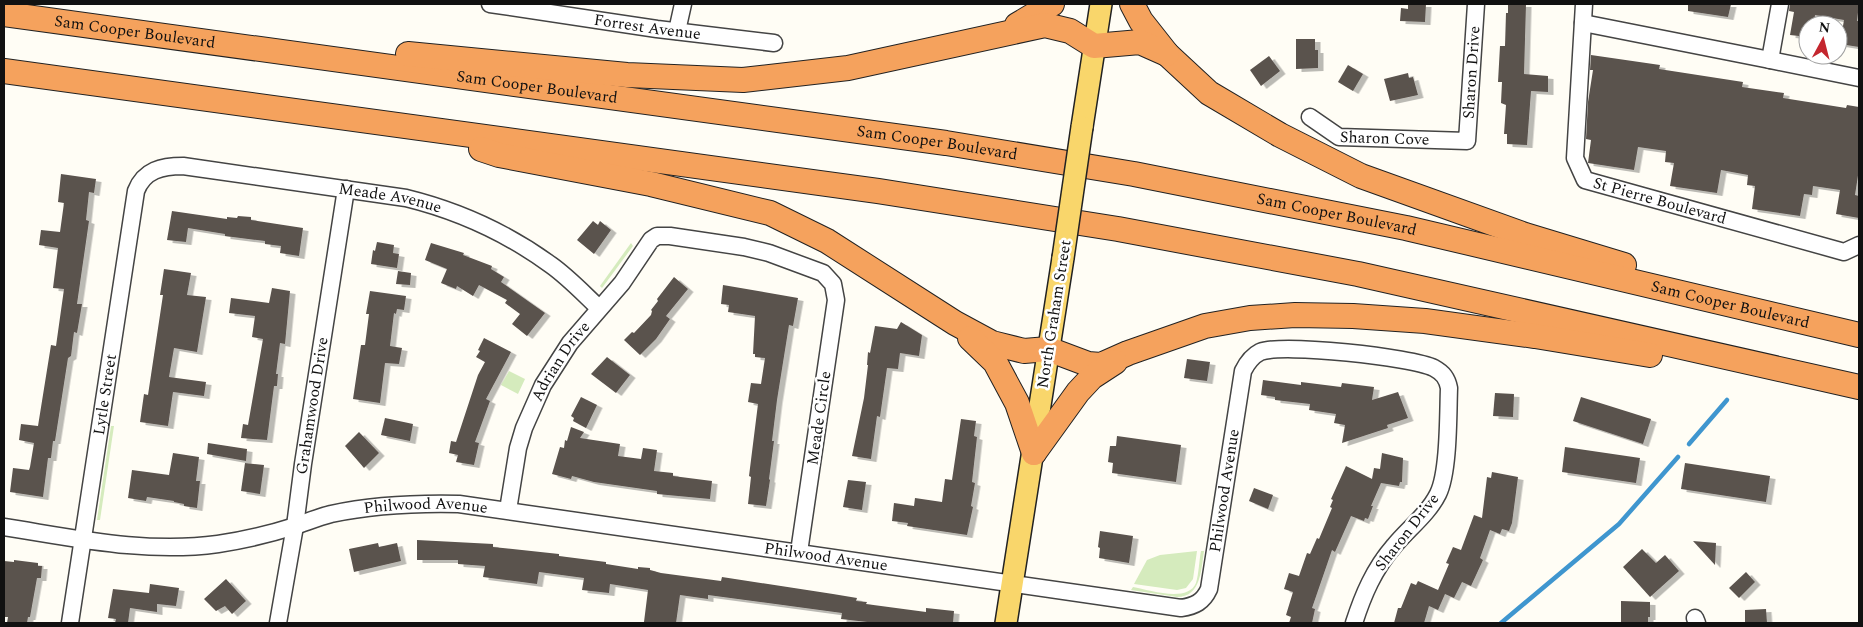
<svg xmlns="http://www.w3.org/2000/svg" width="1863" height="627" viewBox="0 0 1863 627" font-family="Spectral,serif">
  <defs>
    <filter id="shadow"><feDropShadow dx="5.5" dy="3" stdDeviation="0" flood-color="#0004"/></filter>
  </defs>
  <rect width="100%" height="100%" fill="#fffdf5"/>
  <g fill="#d5ebbd">
    <path d="M631 243 633 246 602 288 600 286Z"/>
    <path d="M509 371 525 379 518 394 501 385Z"/>
    <path d="M111 426H114L100 520H97Z"/>
    <path d="M1197 551 1193 579 1186 588 1177 590 1134 584 1147 560 1160 555Z"/>
    <path d="M1201 551H1204C1201 570 1201 597 1177 597L1131 590 1133 587C1149 590 1188 603 1196 583 1199 573 1199 561 1201 551Z"/>
  </g>
  <g fill="none" stroke-linecap="round" stroke-linejoin="round">
    <g stroke="#3f96cf" stroke-width="4.5">
      <path d="M1689 444 1727 400"/>
      <path d="M1501 623 1619 524 1678 457"/>
    </g>
  </g>
  <g fill="#5a524d" filter="url(#shadow)">
    <path d="M1408 4H1426L1425 22 1400 21 1401 8 1408 9Z"/>
    <path d="M1508 4H1526L1524 74 1548 76V92L1531 91 1527 145 1507 144V134H1504L1506 105 1501 103 1502 82H1498L1500 46H1505L1506 13H1508Z"/>
    <path d="M1688 4H1731L1728 17 1688 11Z"/>
    <path d="M1790 4H1859L1857 21H1859V47L1840 44 1844 20 1815 15 1814 25H1808V37L1790 35 1794 12 1789 11Z"/>
    <path d="M1296 39H1315V50H1318V68L1296 69Z"/>
    <path d="M1591 55 1660 65 1659 69 1743 82 1742 87 1784 93 1783 98 1846 108 1847 105 1859 107V169L1855 195 1859 196V218L1836 214 1840 190 1813 186 1812 195 1804 194 1800 216 1752 209 1755 186 1747 185 1748 175 1721 170 1717 193 1670 186 1674 163 1665 162 1666 151 1638 147 1634 170 1588 163 1591 140 1586 139 1588 102 1593 70H1590Z"/>
    <path d="M1269 56 1280 71 1261 86 1250 70Z"/>
    <path d="M1348 65 1363 74 1353 91 1338 82Z"/>
    <path d="M1408 73 1409 78 1413 77 1418 95 1390 101 1384 79Z"/>
    <path d="M61 174 96 179 94 193 89 192 86 220 89 221 77 304H82L77 333 74 332 71 356 68 358 55 441H53L51 458H48L43 497 10 492 13 468 29 470 30 467 34 443 19 440 21 424 38 426 51 345 56 346 64 289 53 288 58 248 39 245 41 230 60 232 64 203 58 202Z"/>
    <path d="M172 211 227 219V217L237 218 238 216 251 217V220L303 228 299 256 280 253 281 246 265 244V241L225 236V234L188 228 186 242 167 240Z"/>
    <path d="M593 221 598 225 600 221 611 230 594 254 577 240Z"/>
    <path d="M377 242 394 245 393 253 399 254 397 268 371 264 373 250 375 251Z"/>
    <path d="M431 243 464 253 463 255 492 266 491 269 504 277 501 282 545 313 527 336 512 324 520 314 505 303 507 300 479 285 473 296 457 286 456 289 441 283 447 269 425 260Z"/>
    <path d="M164 269 191 273 187 295 206 297 197 352 174 348 169 377 206 382 204 396 173 392 168 426 140 422 144 394 148 395 163 295H160Z"/>
    <path d="M398 271 411 273 410 285 396 284Z"/>
    <path d="M674 277 688 289 666 316 670 319 656 339 640 355 624 340 632 332 634 333 651 315 652 311 651 310 658 301 657 299Z"/>
    <path d="M723 285 798 298 793 326 789 325 777 400 772 441H774L769 479 770 480 766 506 748 504 751 477 749 476 758 404 748 402 751 383 761 384 765 358 755 357V354H753L755 316 728 312 729 305 721 304Z"/>
    <path d="M272 288 290 291 285 344 280 343 276 374H278L277 386H274L267 440 241 438 243 424 248 425 263 339 252 337 255 316 229 313 231 298 269 303Z"/>
    <path d="M370 291 406 296 404 310 397 309 396 314 394 313 390 346 402 348 399 364 385 363 380 403 353 399 361 345H365L369 314H366Z"/>
    <path d="M901 322 922 335 919 356 900 353 898 369 887 368 880 417 877 416 871 459 852 456 864 398 868 365H867L868 352 870 353 875 326 897 329Z"/>
    <path d="M484 338 511 352 486 399 490 401 475 442 479 443 474 465 456 462 458 455 449 453 451 441 456 442 478 375 485 362 476 357 480 351 478 350Z"/>
    <path d="M607 357 630 375 616 393 591 374Z"/>
    <path d="M1187 359 1210 362 1207 381 1184 378Z"/>
    <path d="M1263 380 1301 385V382L1341 387 1342 383 1374 387 1372 400 1398 392 1408 418 1387 425 1388 428 1342 443 1345 425 1334 423 1336 414 1309 410 1310 404 1275 400V397L1261 395Z"/>
    <path d="M1495 393 1514 394 1513 417 1493 416Z"/>
    <path d="M581 397 597 405 586 428 573 421 574 418 571 416Z"/>
    <path d="M1581 397 1651 419 1643 444 1573 421Z"/>
    <path d="M385 418 413 424 410 441 381 435Z"/>
    <path d="M961 419 976 421 974 436 977 437 972 482 975 483 971 506 973 507 967 535 907 526 908 523 892 521 894 503 914 506 915 498 942 502 945 479 952 480Z"/>
    <path d="M571 427 584 432 580 438 620 444 618 456 641 459 643 448 657 450 654 471 673 473V476L712 481 710 499 657 494V491L594 482 572 476 571 479 552 474 560 447 564 448 565 440 567 441Z"/>
    <path d="M359 432 379 453 364 468 345 446Z"/>
    <path d="M1117 436 1181 445 1176 482 1112 473 1113 463 1108 462 1110 446H1116Z"/>
    <path d="M208 443 247 449 246 461 207 454Z"/>
    <path d="M1565 447 1640 458 1636 483 1562 472Z"/>
    <path d="M173 453 199 457 196 481H200L197 508 184 506V504L174 502V501L147 497 146 501 128 498 132 470 169 475Z"/>
    <path d="M1382 453 1403 458 1402 482H1400L1399 486 1381 483 1371 506H1373L1368 519 1365 518 1364 521 1351 516 1335 552 1332 550 1312 608 1315 609 1312 623H1289L1291 617 1286 615 1293 592 1284 589 1289 573 1299 576 1307 553 1310 554 1317 538 1319 539 1332 508 1330 507 1333 500 1331 499 1346 466 1372 479 1374 468 1380 469Z"/>
    <path d="M245 463 264 465 260 494 241 491Z"/>
    <path d="M1685 463 1770 476 1766 502 1681 489Z"/>
    <path d="M1492 472 1518 477 1512 523 1509 531 1502 529 1500 534 1490 530 1480 558 1483 560 1471 586 1462 582 1454 598 1445 594 1438 610 1429 606 1424 623H1394L1398 608H1401L1411 583 1416 585 1418 581 1438 590 1449 564 1446 563 1453 547 1461 550 1474 515 1482 518 1487 477 1491 478Z"/>
    <path d="M848 480 866 482 862 510 843 507Z"/>
    <path d="M1254 488 1273 495 1268 509 1249 501Z"/>
    <path d="M1100 531 1133 536 1129 563 1099 558 1100 548 1098 547Z"/>
    <path d="M417 540 493 544V547L559 554V556L606 562V564L638 569V567L650 568V570L661 573 721 581 722 577 833 594 857 598 856 601 867 602 866 604 926 612V608L954 611 953 623H876L841 619 842 613 708 595V599L680 595 676 623 644 622 648 590 610 584 609 593 582 590 584 578 539 572 537 584 483 577 485 566 458 564V560H417Z"/>
    <path d="M1693 541 1716 543 1715 565Z"/>
    <path d="M378 543 379 547 397 543 401 561 354 572 349 549Z"/>
    <path d="M1642 549 1656 563 1665 555 1679 571 1650 597 1623 567Z"/>
    <path d="M14 560 38 563V566H42L41 578H37L30 617H28L27 623H7L8 617H4V561L14 562Z"/>
    <path d="M1746 572 1755 582 1739 598 1729 588Z"/>
    <path d="M226 579 246 601 232 614 225 606 216 611 204 599Z"/>
    <path d="M150 584 179 588 176 606 157 604V612L130 608 128 623H115L116 619 108 618 113 589 149 593Z"/>
    <path d="M1621 601 1650 602V617H1648V623H1621Z"/>
    <path d="M1766 609 1767 623H1745V610Z"/>
  </g>
  <g fill="none" stroke-linecap="round" stroke-linejoin="round">
    <g stroke="#444" stroke-width="19">
      <g id="minor">
        <path id="s1" d="M490 4 657 29 774 43"/>
        <path id="s2" d="M1584 4 1575 158 1585 180 1844 252 1859 245"/>
        <path d="M1583 23 1770 60 1780 4"/>
        <path d="M677 31 683 4"/>
        <path d="M1770 60 1859 78"/>
        <path id="s3" d="M1310 117 1339 137 1467 141 1476 4"/>
        <path id="s4" d="M508 510 518 448 524 428 543 385 570 343 622 283 651 240 657 236H670L744 247 769 253 823 273 833 284 836 300 799 552"/>
        <path id="s5" d="M4 527C75 538 146 554 218 544 244 540 270 534 295 526 307 522 319 517 331 514 373 505 415 503 459 504L1181 608C1195 606 1203 602 1209 589L1243 371C1247 363 1252 356 1260 352 1282 343 1412 357 1434 368 1443 373 1447 378 1449 388 1448 414 1449 472 1438 494 1428 514 1408 529 1394 546 1374 569 1363 595 1354 623"/>
        <path d="M1695 618 1697 623"/>
        <path id="s6" d="M70 623 136 191C144 170 162 166 183 166L406 198C459 211 507 233 551 265 568 277 584 294 599 308"/>
        <path id="s7" d="M278 623 295 526 303 464 346 189"/>
      </g>
    </g>
    <g stroke="#222" stroke-width="24">
      <g id="major">
        <path d="M1082 127 1101 4"/>
        <path d="M1006 623 1063 258"/>
      </g>
    </g>
    <g stroke="#222" stroke-width="26">
      <g id="highway">
        <path d="M1132 4 1141 21 1167 54 1209 93 1280 135 1361 176 1525 235 1624 265"/>
        <path id="s8" d="M4 14 946 143 1134 174 1406 228 1859 335"/>
        <path d="M1017 25 1052 4"/>
        <path d="M408 54 627 75 743 80 848 68 1045 25 1070 31 1094 46 1140 42 1167 54"/>
        <path d="M4 71 878 191 1118 229 1358 274 1859 387"/>
        <path d="M481 149 499 155 651 184 770 213 827 241 955 323 992 343 1024 351 1048 349 1088 364 1101 365 1128 353 1205 326 1250 318 1295 315 1353 316 1425 321 1535 336 1650 355"/>
        <path d="M970 338 995 362 1017 403 1034 453"/>
        <path d="M1034 453 1078 392 1092 377 1115 362"/>
      </g>
    </g>
    <use href="#minor" stroke="#fff" stroke-width="16"/>
    <use href="#major" stroke="#f9d66b" stroke-width="21"/>
    <use href="#highway" stroke="#f5a25d" stroke-width="24"/>
    <g stroke="#222" stroke-width="24" stroke-linecap="butt">
      <path id="major-bridge" d="M1063 258 1082 127"/>
    </g>
    <use href="#major-bridge" stroke="#f9d66b" stroke-width="21"/>
  </g>
  <g text-anchor="middle" dominant-baseline="central" stroke-width="5" stroke-linejoin="round" paint-order="stroke">
    <g font-size="16" fill="#111" stroke="#fff">
      <text stroke="none"><textPath href="#s1" startOffset="159">Forrest Avenue</textPath></text>
      <text stroke="none"><textPath href="#s8" startOffset="132">Sam Cooper Boulevard</textPath></text>
      <text stroke="none"><textPath href="#s3" startOffset="232">Sharon Drive</textPath></text>
      <text stroke="none"><textPath href="#s8" startOffset="538">Sam Cooper Boulevard</textPath></text>
      <text stroke="none"><textPath href="#s3" startOffset="81">Sharon Cove</textPath></text>
      <text stroke="none"><textPath href="#s8" startOffset="942">Sam Cooper Boulevard</textPath></text>
      <text stroke="none"><textPath href="#s6" startOffset="704">Meade Avenue</textPath></text>
      <text stroke="none"><textPath href="#s2" startOffset="256">St Pierre Boulevard</textPath></text>
      <text stroke="none"><textPath href="#s8" startOffset="1348">Sam Cooper Boulevard</textPath></text>
      <text stroke="none"><textPath href="#s8" startOffset="1752">Sam Cooper Boulevard</textPath></text>
      <text transform="translate(1054 314) rotate(-81)">North Graham Street</text>
      <text stroke="none"><textPath href="#s4" startOffset="160">Adrian Drive</textPath></text>
      <text stroke="none"><textPath href="#s6" startOffset="231">Lytle Street</textPath></text>
      <text stroke="none"><textPath href="#s7" startOffset="220">Grahamwood Drive</textPath></text>
      <text transform="translate(819 418) rotate(-82)">Meade Circle</text>
      <text stroke="none"><textPath href="#s5" startOffset="1326">Philwood Avenue</textPath></text>
      <text stroke="none"><textPath href="#s5" startOffset="428">Philwood Avenue</textPath></text>
      <text transform="translate(1407 532) rotate(-52)">Sharon Drive</text>
      <text stroke="none"><textPath href="#s5" startOffset="832">Philwood Avenue</textPath></text>
    </g>
  </g>
  <rect width="1863" height="627" fill="none" stroke="#111111" stroke-width="10"/>
  <g transform="translate(1823 40) rotate(7)"><circle r="24" fill="#ffffff" stroke="#a0a0a0"/>
  <path d="M0-4L9 19L0 12L-9 19Z" fill="#c4262e"/>
  <text y="-8" font-size="14" font-weight="bold" text-anchor="middle" fill="#111111">N</text>
  </g>
</svg>
